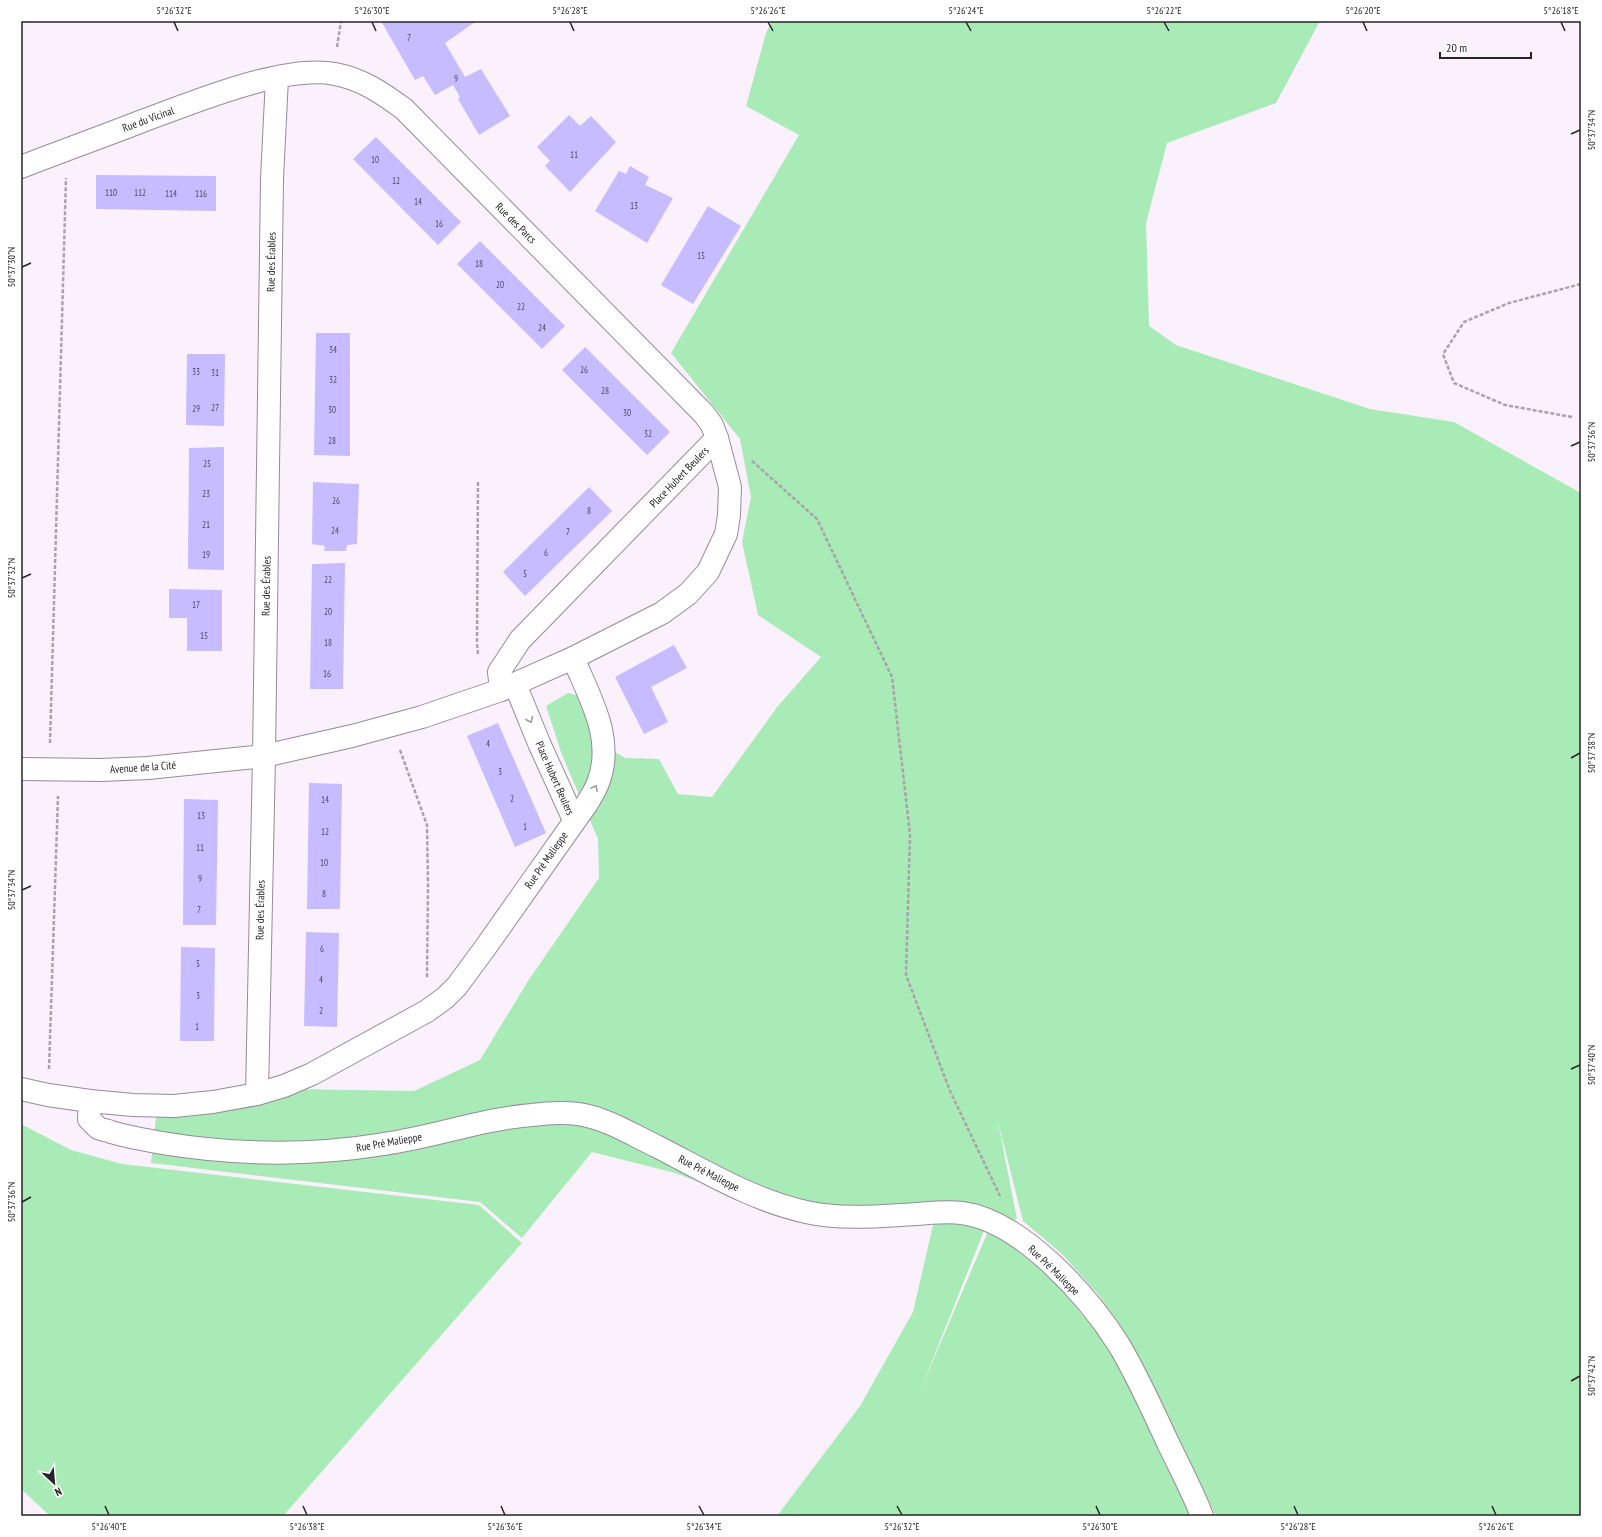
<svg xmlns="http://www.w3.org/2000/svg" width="1602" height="1537" viewBox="0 0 1602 1537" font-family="'PT Sans Narrow',sans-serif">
  <rect width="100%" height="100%" fill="#faf1fd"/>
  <g fill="#a9ebb6">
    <path d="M772 21H1320L1276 103 1167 143 1146 223 1149 326 1176 345 1370 409 1454 422 1581 493V1516H1216L1131 1343 1113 1315 1097 1293 1061 1253 1023 1221 998 1122 1017 1219 986 1226 920 1391 989 1229 1052 1278 1128 1371 1187 1505 1189 1516H777L860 1406 913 1312 936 1212 754 1203 675 1173 592 1152 522 1238 480 1202 151 1163 157 1108 292 1089 414 1091 480 1060 528 981 599 878 598 839 562 755 546 706 568 693 580 696 598 742 625 758 659 759 678 794 712 797 778 706 821 657 758 615 742 542 751 497 740 439 671 353 799 135 746 106 766 33Z"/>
    <path d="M21 1124 71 1150 122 1164 479 1205 522 1243 283 1516H50L21 1489Z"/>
  </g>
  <g fill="#c6bcff">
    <path d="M381 21H474L475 22 445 43 465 77 481 69 510 116 479 135 458 99 460 97 453 85 435 95 423 76 415 80Z"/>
    <path d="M569 115 580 126 591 116 616 142 570 192 545 166 550 161 537 147Z"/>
    <path d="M376 137 461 222 438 245 353 159Z"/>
    <path d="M630 166 649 177 645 185 673 198 647 243 595 211 619 171 626 174Z"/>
    <path d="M96 175 216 176V211L96 209Z"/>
    <path d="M708 206 741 226 693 304 661 285Z"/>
    <path d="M480 241 565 326 542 349 457 264Z"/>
    <path d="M316 333H350V456L314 455Z"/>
    <path d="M585 347 670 432 647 455 562 370Z"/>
    <path d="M187 354H225L224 426 186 425Z"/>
    <path d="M224 447V570L188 569 189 448Z"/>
    <path d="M313 482 359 484 357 544 347 545 346 551H324L325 546 312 544Z"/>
    <path d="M589 487 612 511 525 596 503 572Z"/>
    <path d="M345 563 343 689H310L312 564Z"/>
    <path d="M169 589 222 590V651H187V618H169Z"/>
    <path d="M674 645 687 668 651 687 668 722 644 734 615 677Z"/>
    <path d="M498 723 546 833 515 847 467 736Z"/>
    <path d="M309 783 342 784 340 909H307Z"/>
    <path d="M184 799 218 800 216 925H183Z"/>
    <path d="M306 932 339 933 337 1027 304 1026Z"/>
    <path d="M181 947 215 948 214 1041H180Z"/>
  </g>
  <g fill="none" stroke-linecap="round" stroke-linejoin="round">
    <g stroke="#958b99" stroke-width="24">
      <g id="minor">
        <path d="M21 167C62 151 104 136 145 120 194 102 285 64 335 74 362 79 382 93 404 109L704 414 712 425 717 438 730 487 729 515 726 534 708 572 688 594 662 613 573 658 501 690 422 717 352 736 264 756 148 768 101 770 21 769"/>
        <path d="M515 684 539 743 574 820"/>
        <path d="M501 690 499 672 520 640 717 438"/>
        <path d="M21 1089 48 1095 90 1101 133 1105 174 1106 213 1102 257 1094 284 1086 312 1074 427 1011 445 998 457 986 485 948 586 805C590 798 595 791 598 783 615 739 590 698 573 658"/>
        <path d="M257 1094 264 756 272 179 277 78"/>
        <path d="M90 1101 89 1119C90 1120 97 1127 98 1128 102 1130 107 1130 111 1132 128 1137 145 1140 162 1143 235 1155 311 1156 384 1144 434 1137 482 1119 532 1115 547 1113 563 1112 578 1114 606 1118 631 1134 656 1146 705 1171 752 1200 806 1212 842 1220 880 1216 917 1214 932 1213 947 1211 962 1213 1022 1221 1088 1296 1119 1345 1138 1377 1153 1411 1169 1445 1180 1468 1193 1492 1202 1516"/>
      </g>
    </g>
    <g stroke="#a9a2ab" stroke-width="2.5" stroke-dasharray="4 2" stroke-linecap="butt">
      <path d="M337 47 341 21"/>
      <path d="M1572 417 1505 405 1454 383 1443 354 1464 322 1509 303 1581 284"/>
      <path d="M752 461 817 519 892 677 910 834 906 975 950 1091 1000 1196"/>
      <path d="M478 654 477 643 478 482"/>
      <path d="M50 743 66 178"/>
      <path d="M400 750 427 825 428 885 427 978"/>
      <path d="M49 1069 58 796"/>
    </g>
    <use href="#minor" stroke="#fff" stroke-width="22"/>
  </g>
  <defs><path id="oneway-chevron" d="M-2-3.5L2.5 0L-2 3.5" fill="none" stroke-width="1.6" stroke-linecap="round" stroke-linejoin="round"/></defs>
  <g stroke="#9e9c9e">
    <use href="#oneway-chevron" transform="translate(530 720) rotate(68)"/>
    <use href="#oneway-chevron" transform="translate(595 788) rotate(-62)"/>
  </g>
  <path fill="none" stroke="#272328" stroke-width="1.5" d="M174 22 178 31M372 22 376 31M570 22 574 31M768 22 773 31M966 22 971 31M1164 22 1169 31M1363 22 1367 31M1561 22 1565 31M1571 134 1580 130M22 267 31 263M1571 446 1580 442M22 578 31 574M1571 758 1580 753M22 890 31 886M1571 1069 1580 1065M22 1202 31 1197M1571 1381 1580 1376M105 1506 109 1515M303 1506 307 1515M501 1506 505 1515M699 1506 704 1515M897 1506 902 1515M1096 1506 1100 1515M1294 1506 1298 1515M1492 1506 1496 1515"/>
  <g text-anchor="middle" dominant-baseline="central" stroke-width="3" stroke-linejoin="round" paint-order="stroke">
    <g font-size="9" fill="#4f495e">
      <text x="409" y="37">7</text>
      <text x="456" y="78">9</text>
      <text x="574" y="154">11</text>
      <text x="375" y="159">10</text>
      <text x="396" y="180">12</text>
      <text x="111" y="192">110</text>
      <text x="140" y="192">112</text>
      <text x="171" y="193">114</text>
      <text x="201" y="193">116</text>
      <text x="418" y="201">14</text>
      <text x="634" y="205">13</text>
      <text x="439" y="223">16</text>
      <text x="701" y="255">15</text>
      <text x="479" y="263">18</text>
      <text x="500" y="284">20</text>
      <text x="521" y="306">22</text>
      <text x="542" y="327">24</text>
      <text x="333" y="349">34</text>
      <text x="584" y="369">26</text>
      <text x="196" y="371">33</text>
      <text x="215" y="372">31</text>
      <text x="333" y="379">32</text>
      <text x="605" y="390">28</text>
      <text x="215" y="407">27</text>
      <text x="196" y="408">29</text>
      <text x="332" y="409">30</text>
      <text x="627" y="412">30</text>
      <text x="648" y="433">32</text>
      <text x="332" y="440">28</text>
      <text x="207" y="463">25</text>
      <text x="206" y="493">23</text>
      <text x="336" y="500">26</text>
      <text x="589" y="510">8</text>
      <text x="206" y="524">21</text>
      <text x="335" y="530">24</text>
      <text x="568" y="531">7</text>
      <text x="546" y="552">6</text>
      <text x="206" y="554">19</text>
      <text x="525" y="573">5</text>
      <text x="328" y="579">22</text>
      <text x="196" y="604">17</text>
      <text x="328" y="611">20</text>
      <text x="204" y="635">15</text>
      <text x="328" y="642">18</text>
      <text x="327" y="673">16</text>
      <text x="488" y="743">4</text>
      <text x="500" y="771">3</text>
      <text x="512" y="798">2</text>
      <text x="325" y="799">14</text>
      <text x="201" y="815">13</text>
      <text x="525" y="826">1</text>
      <text x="325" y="831">12</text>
      <text x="200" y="847">11</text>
      <text x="324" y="862">10</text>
      <text x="200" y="878">9</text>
      <text x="324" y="893">8</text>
      <text x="199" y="909">7</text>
      <text x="322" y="948">6</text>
      <text x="198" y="963">5</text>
      <text x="321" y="979">4</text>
      <text x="198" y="995">3</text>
      <text x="321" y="1010">2</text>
      <text x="197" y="1026">1</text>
    </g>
    <g font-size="11" fill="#272328" stroke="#fff">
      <text transform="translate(148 119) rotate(-20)">Rue du Vicinal</text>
      <text transform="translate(516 223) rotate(45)">Rue des Parcs</text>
      <text transform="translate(271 262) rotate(-89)">Rue des Érables</text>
      <text transform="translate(679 477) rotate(-46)">Place Hubert Beulers</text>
      <text transform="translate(266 586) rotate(-89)">Rue des Érables</text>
      <text transform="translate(143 767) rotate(-4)">Avenue de la Cité</text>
      <text transform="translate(555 778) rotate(66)">Place Hubert Beulers</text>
      <text transform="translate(546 860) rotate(-55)">Rue Pré Malieppe</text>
      <text transform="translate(260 910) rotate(-89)">Rue des Érables</text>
      <text transform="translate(389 1142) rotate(-10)">Rue Pré Malieppe</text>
      <text transform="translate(709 1173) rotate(27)">Rue Pré Malieppe</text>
      <text transform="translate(1054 1270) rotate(44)">Rue Pré Malieppe</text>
    </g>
  </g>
  <rect width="1602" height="1537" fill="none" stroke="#ffffff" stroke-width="44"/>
  <g transform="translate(54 1483) rotate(154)" stroke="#ffffff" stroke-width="3" paint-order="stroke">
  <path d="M0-3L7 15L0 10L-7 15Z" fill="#272328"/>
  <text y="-6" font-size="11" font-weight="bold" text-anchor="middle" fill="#272328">N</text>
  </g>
  <path d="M1440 52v6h91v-6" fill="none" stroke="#272328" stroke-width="2"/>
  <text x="1446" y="52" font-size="12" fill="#272328" stroke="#ffffff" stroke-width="3" paint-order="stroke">20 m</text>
  <rect x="22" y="22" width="1558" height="1493" fill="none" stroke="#272328" stroke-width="1.5"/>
  <g font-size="10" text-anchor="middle" fill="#272328">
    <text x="174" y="14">5°26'32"E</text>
    <text x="372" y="14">5°26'30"E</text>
    <text x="570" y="14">5°26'28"E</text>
    <text x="768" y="14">5°26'26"E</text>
    <text x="966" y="14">5°26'24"E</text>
    <text x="1164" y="14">5°26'22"E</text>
    <text x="1363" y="14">5°26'20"E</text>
    <text x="1561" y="14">5°26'18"E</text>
    <text transform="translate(1591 130) rotate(-90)" y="4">50°37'34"N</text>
    <text transform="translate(11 267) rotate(-90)" y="4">50°37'30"N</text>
    <text transform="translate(1591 442) rotate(-90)" y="4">50°37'36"N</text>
    <text transform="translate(11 578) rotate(-90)" y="4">50°37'32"N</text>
    <text transform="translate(1591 753) rotate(-90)" y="4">50°37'38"N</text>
    <text transform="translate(11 890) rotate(-90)" y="4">50°37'34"N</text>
    <text transform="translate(1591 1065) rotate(-90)" y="4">50°37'40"N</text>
    <text transform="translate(11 1202) rotate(-90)" y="4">50°37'36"N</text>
    <text transform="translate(1591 1376) rotate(-90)" y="4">50°37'42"N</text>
    <text x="109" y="1530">5°26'40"E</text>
    <text x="307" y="1530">5°26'38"E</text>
    <text x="505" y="1530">5°26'36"E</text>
    <text x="704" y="1530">5°26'34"E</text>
    <text x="902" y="1530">5°26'32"E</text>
    <text x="1100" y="1530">5°26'30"E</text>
    <text x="1298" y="1530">5°26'28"E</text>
    <text x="1496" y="1530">5°26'26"E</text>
  </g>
</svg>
